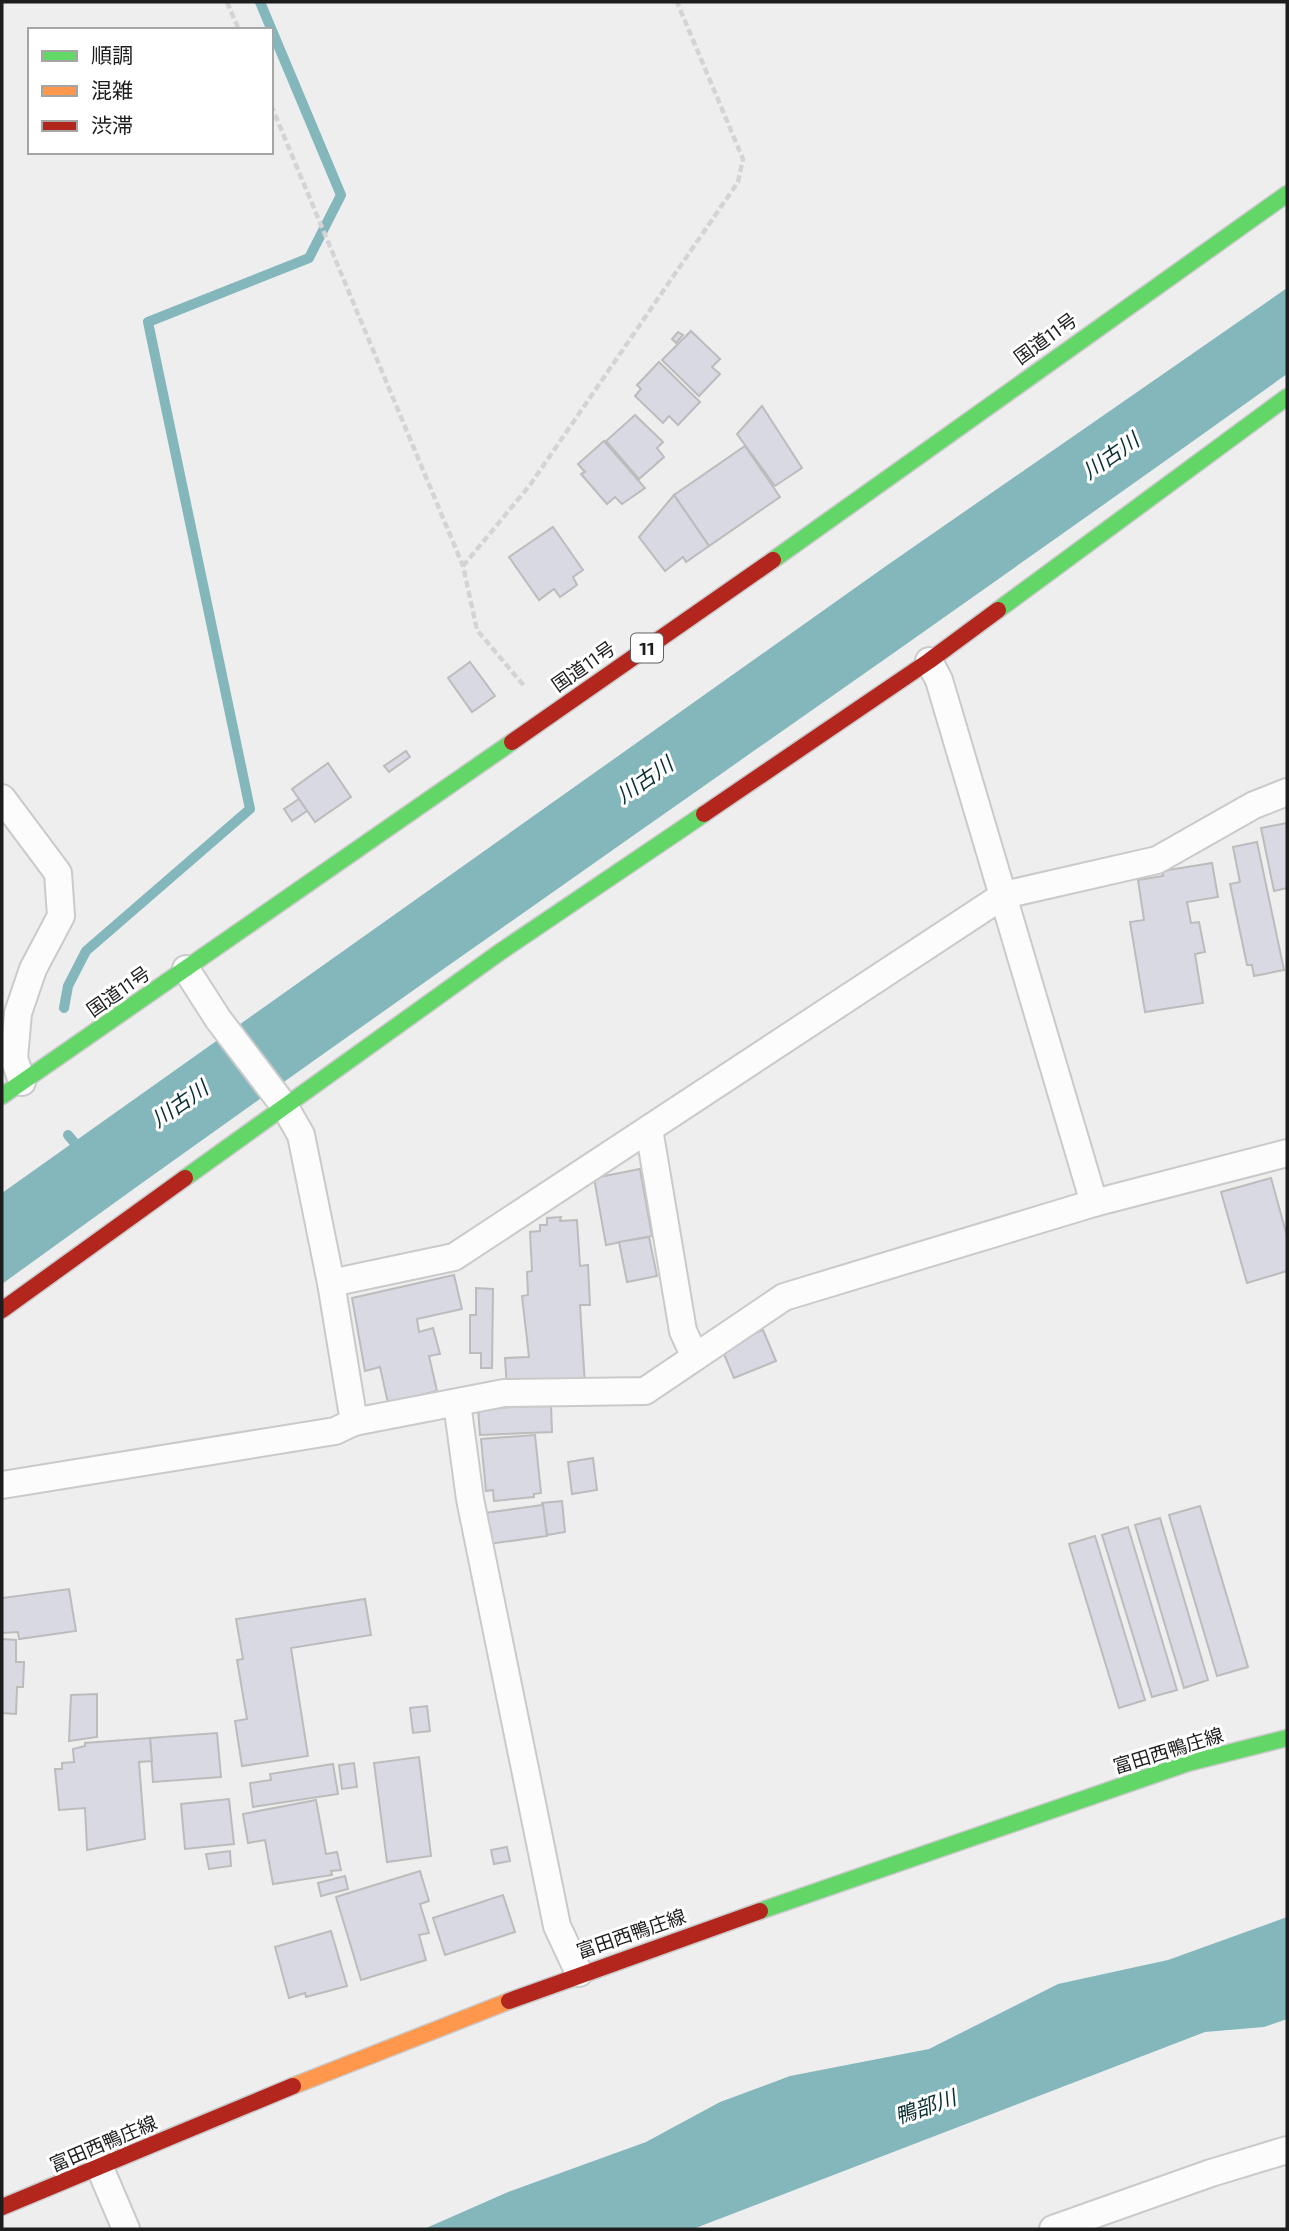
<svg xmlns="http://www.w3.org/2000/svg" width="1289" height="2231" viewBox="0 0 1289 2231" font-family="'Exo 2','Noto Sans JP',sans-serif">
  <rect width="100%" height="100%" fill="#eeeeef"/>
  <g fill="#84b7bb">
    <path d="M1287 288V374C860 680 427 976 2 1284V1193L886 566Z"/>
    <path d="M1287 1917V2019L1264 2027 1205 2032 693 2229H424L508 2192 646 2142 720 2102 790 2076 929 2049 1058 1984 1168 1960Z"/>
  </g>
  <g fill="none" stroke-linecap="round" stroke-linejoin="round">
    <g stroke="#84b7bb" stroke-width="10">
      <path d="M64 1008 68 986 86 951 250 809 148 322 309 258 341 195 260 2"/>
      <path d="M68 1135 84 1154"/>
    </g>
  </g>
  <g fill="#d8d9e3" stroke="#bcbcbd" stroke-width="2">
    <path d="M691 331 720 359 712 367 720 374 699 396 662 360Z"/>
    <path d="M678 332 683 335 676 343 672 339Z"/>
    <path d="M659 362 700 402 678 425 669 416 663 423 635 396 641 389 637 385Z"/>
    <path d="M762 406 802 468 775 486 737 434Z"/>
    <path d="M635 415 663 442 657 448 664 457 639 479 606 441Z"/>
    <path d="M604 441 645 488 622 504 615 497 607 504 581 474 585 472 578 464Z"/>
    <path d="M745 446 780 497 709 546 674 495Z"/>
    <path d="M674 495 709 546 686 562 683 557 665 571 639 537Z"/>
    <path d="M553 527 583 570 573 577 577 585 560 597 554 589 539 600 509 557Z"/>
    <path d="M470 662 495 696 472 712 448 678Z"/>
    <path d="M406 751 410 757 389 772 384 766Z"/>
    <path d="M328 763 351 797 315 822 292 789Z"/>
    <path d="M299 799 307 811 292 821 284 809Z"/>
    <path d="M1287 823V888L1274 891 1261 828Z"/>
    <path d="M1257 842 1284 970 1254 976 1252 965H1247L1230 884 1240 882 1233 847Z"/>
    <path d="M1212 863 1218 897 1187 902 1191 923 1199 922 1205 952 1195 954 1203 1003 1145 1012 1130 922 1144 920 1138 880 1163 876 1162 871Z"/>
    <path d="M640 1169 652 1236 606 1245 594 1178Z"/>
    <path d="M1271 1178 1287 1236V1271L1247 1283 1221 1192Z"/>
    <path d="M561 1217 560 1221 577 1220 580 1266 588 1265 590 1305H580L585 1385 507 1389 505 1358 529 1357 522 1296 528 1295 527 1272 532 1271 530 1232 540 1231V1225H547V1218Z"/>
    <path d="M649 1237 657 1276 627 1282 619 1242Z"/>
    <path d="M454 1275 462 1309 417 1319 419 1332 433 1328 440 1354 429 1356 437 1391 388 1403 380 1367 365 1371 352 1298Z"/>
    <path d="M476 1288 493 1289 492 1368H481V1353H470V1315H476Z"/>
    <path d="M763 1330 776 1361 734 1378 721 1347Z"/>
    <path d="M551 1405 552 1432 480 1435 478 1409Z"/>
    <path d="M535 1435 541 1493 534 1494V1497L494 1501 493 1490 486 1491 481 1439Z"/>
    <path d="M593 1458 597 1490 572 1494 568 1462Z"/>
    <path d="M562 1501 565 1532 547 1535 542 1503Z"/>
    <path d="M543 1505 547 1536 489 1544 484 1513Z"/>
    <path d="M1200 1506 1248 1667 1217 1676 1169 1515Z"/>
    <path d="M1160 1518 1208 1680 1184 1688 1135 1525Z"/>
    <path d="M1128 1527 1177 1690 1152 1697 1102 1535Z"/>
    <path d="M1095 1536 1145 1700 1119 1708 1069 1544Z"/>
    <path d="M69 1589 76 1631 19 1639 18 1632 2 1633V1598Z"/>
    <path d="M365 1599 371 1635 291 1648 308 1756 242 1766 235 1721 247 1719 237 1660 243 1659 236 1619Z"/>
    <path d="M2 1639 16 1640V1662H24L23 1687H17L16 1714 2 1713Z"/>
    <path d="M97 1694V1737L69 1741 71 1695Z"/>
    <path d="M427 1706 430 1731 413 1733 410 1708Z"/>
    <path d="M217 1733 221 1777 153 1782 150 1738Z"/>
    <path d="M150 1738 152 1761 139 1762 145 1839 87 1850 85 1808 59 1810 55 1769H62V1763L74 1762 73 1749 85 1746V1743Z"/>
    <path d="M419 1757 431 1856 387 1862 374 1763Z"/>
    <path d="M354 1763 357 1787 342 1789 339 1765Z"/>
    <path d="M333 1764 338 1794 253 1807 250 1783 271 1780 270 1774Z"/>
    <path d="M229 1799 234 1844 185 1849 181 1804Z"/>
    <path d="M316 1800 326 1854 337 1852 341 1870 331 1871 332 1875 273 1884 265 1840 248 1843 243 1814Z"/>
    <path d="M507 1847 510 1861 494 1864 491 1850Z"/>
    <path d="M230 1851 231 1866 209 1869 206 1854Z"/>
    <path d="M420 1871 429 1901 420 1904 429 1933 419 1935 426 1960 361 1980 336 1897Z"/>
    <path d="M345 1876 348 1889 321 1896 318 1883Z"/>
    <path d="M503 1895 515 1932 445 1955 433 1918Z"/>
    <path d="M331 1931 347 1986 306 1997 305 1993 289 1998 275 1947Z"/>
  </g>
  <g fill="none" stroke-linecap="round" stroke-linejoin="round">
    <g stroke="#cacacb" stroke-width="30">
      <g id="street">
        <path d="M929 661 939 680 1094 1203"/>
        <path d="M2 798 58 873 61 916 33 969 18 1013 14 1058 22 1082"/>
        <path d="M649 1129 683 1331 695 1357"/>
        <path d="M331 1283 454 1257 1004 895 1157 860 1254 805 1287 792"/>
        <path d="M457 1403 470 1499 557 1926 579 1973"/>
        <path d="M354 1422 504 1393 645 1391 784 1297 1094 1203 1287 1153"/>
        <path d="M2 1485 335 1431 354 1422 331 1283 301 1135 285 1107 218 1019 186 969"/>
        <path d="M100 2168 126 2229"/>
        <path d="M1053 2229 1211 2173 1287 2150"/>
      </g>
    </g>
    <g stroke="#cacacb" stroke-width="19">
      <g id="fast">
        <path d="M773 560 1287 194"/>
        <path d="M998 610 1287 397"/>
        <path d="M2 1096 512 742"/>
        <path d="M185 1178 500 952 704 814"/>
        <path d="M760 1911 1188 1763 1287 1738"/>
      </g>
    </g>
    <g stroke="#cacacb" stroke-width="19">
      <path id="slow" d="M293 2086 509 2001"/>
    </g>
    <g stroke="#cacacb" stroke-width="19">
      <g id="jam">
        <path d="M512 742 773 560"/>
        <path d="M704 814 929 661 998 610"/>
        <path d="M2 1310 185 1178"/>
        <path d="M509 2001 760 1911"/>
        <path d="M2 2207 293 2086"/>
      </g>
    </g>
    <g stroke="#d4d4d6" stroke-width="4.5" stroke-dasharray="7 3.5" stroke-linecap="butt">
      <path d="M227 2 239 30"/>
      <path d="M271 105 463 566 477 630 525 687"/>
      <path d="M463 566 530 485 738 182 743 159 677 2"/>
    </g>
    <use href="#street" stroke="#fcfcfd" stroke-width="26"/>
    <use href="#fast" stroke="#63d668" stroke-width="16"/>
    <use href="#slow" stroke="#ff974d" stroke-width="16"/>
    <use href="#jam" stroke="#b3261e" stroke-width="16"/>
  </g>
  <g text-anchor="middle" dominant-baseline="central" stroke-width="6" stroke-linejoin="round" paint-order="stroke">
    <rect fill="#fff" stroke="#616162" stroke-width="2" x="631" y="633.5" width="32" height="29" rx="5"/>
    <g font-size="18" font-weight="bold" fill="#1d1d1e">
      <text x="647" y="648">11</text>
    </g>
    <g font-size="19" fill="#1d1d1e" stroke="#fff">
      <text transform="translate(1045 338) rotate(-36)">国道11号</text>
      <text transform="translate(583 666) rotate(-35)">国道11号</text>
      <text transform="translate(118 991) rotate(-35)">国道11号</text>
      <text transform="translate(1168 1750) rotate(-17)">富田西鴨庄線</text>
      <text transform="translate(631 1933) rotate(-19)">富田西鴨庄線</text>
      <text transform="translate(103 2143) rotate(-23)">富田西鴨庄線</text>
    </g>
    <g font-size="21" font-style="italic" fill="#092f32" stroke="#fff">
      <text transform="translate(1110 455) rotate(-35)">川古川</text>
      <text transform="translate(644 779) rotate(-35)">川古川</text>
      <text transform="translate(179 1103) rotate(-35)">川古川</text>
      <text transform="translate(925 2106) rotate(-19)">鴨部川</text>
    </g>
  </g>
  <rect width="1289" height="2231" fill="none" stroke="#1d1d1e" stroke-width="7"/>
  <rect x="28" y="28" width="245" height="126" fill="#ffffff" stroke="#a5a5a5" stroke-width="2"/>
  <rect x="42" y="51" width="35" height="10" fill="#63d668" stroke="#a5a5a5" stroke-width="2"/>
  <text x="91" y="63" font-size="21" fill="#1d1d1e">順調</text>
  <rect x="42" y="86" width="35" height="10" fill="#ff974d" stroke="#a5a5a5" stroke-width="2"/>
  <text x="91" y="98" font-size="21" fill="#1d1d1e">混雑</text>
  <rect x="42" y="121" width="35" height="10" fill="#b3261e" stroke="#a5a5a5" stroke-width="2"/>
  <text x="91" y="133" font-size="21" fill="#1d1d1e">渋滞</text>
</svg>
